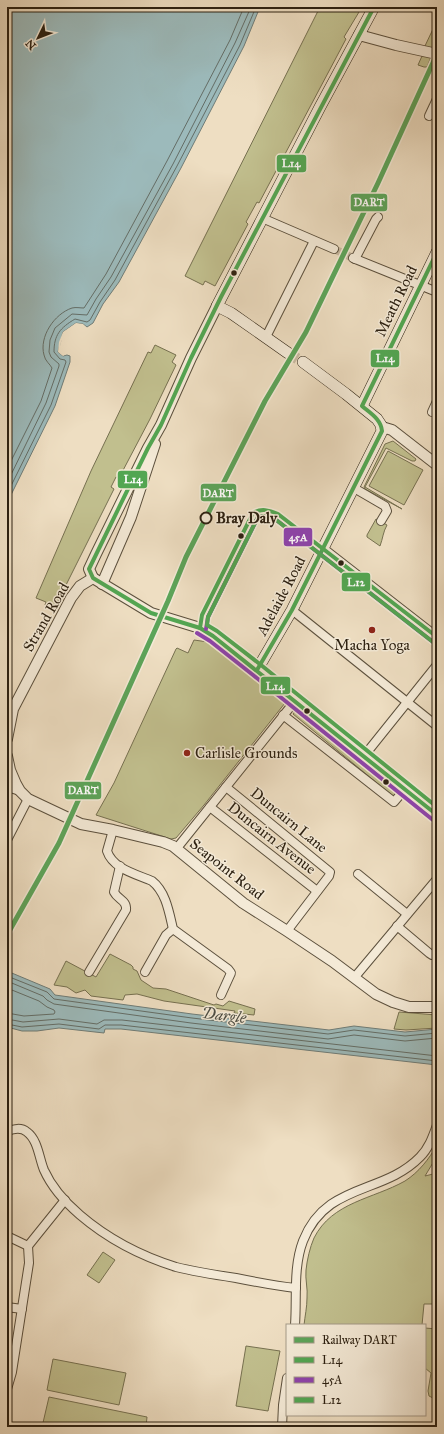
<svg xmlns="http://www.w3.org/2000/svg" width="444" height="1434" viewBox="0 0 444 1434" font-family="'IM FELL Great Primer',serif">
  <rect width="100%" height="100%" fill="#eedec2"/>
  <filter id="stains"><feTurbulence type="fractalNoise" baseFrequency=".005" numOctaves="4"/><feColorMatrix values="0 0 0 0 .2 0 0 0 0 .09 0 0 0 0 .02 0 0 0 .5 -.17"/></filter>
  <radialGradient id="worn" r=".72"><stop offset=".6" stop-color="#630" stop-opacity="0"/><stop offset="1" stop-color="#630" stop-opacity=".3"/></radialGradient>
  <g fill="#c1bf8e" stroke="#767050">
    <path d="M320 7H362L344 37 346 39 259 203 257 202 246 222 248 224 215 286 205 281 203 285 185 276Z"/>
    <path d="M433 29 437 30V46L435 50 424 48Z"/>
    <path d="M422 56 431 57 427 67H424L418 65Z"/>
    <path d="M155 345 176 355 172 362 176 365 150 419 119 478 116 477 111 487 114 489 54 609 45 605 46 602 36 598 91 471 148 352 151 353Z"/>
    <path d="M393 441 416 459 415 461H412L386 448 365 487 402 509 365 489 364 487 385 444Z"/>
    <path d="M388 451 423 470 404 505 369 486Z"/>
    <path d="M376 519 387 525C383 532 383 538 380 546L367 537V535Z"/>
    <path d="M194 640 208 642 285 703 204 805 176 838 171 839 96 815 114 783 176 649 177 648 188 653Z"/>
    <path d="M297 709 398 792 394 797 293 714Z"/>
    <path d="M110 954 131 965 133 967V969L137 971 141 980 153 988 166 989 214 1005 216 1004 223 1006 229 1001 255 1009 254 1015 234 1013 235 1011 164 1001 137 994 125 995 123 1000 91 996 85 990 76 993 67 987 54 985 66 961 96 977Z"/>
    <path d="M399 1012 437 1015V1028L406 1030 394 1029Z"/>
    <path d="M437 1145V1156L425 1176 437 1173V1269L433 1304H424L422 1325H304C305 1316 307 1307 307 1298 308 1289 305 1279 306 1270 307 1260 310 1247 314 1238 332 1202 373 1199 405 1181 419 1172 429 1159 437 1145Z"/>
    <path d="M103 1252 115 1260 99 1283 87 1275Z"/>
    <path d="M425 1328 437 1329V1400L429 1396 428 1391 431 1373 425 1368Z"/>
    <path d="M246 1346 280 1351 268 1411 236 1406Z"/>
    <path d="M53 1359 126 1373 119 1405 47 1390Z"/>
    <path d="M49 1397 147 1417 146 1427H42Z"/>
  </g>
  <g fill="#9cbabb" stroke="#6f7c77">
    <path d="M7 7H260L244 46 181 168 119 282 103 304 93 323 87 327 83 324 76 323 63 332 58 352 63 356 67 355 70 356V362L55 406 7 503Z"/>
    <path d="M7 971 50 989 55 995 192 1014 329 1030 354 1026 405 1032 437 1029V1065L121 1029H105L104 1033 59 1028 37 1031H22L7 1027Z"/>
  </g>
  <path fill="#eedec2" d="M76 323 83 324 88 329 76 325 65 334 61 342 60 351 63 354 68 353 63 356 58 352 59 342 63 332Z"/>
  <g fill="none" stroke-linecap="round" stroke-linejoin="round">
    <g stroke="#646d66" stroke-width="1">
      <path d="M7 469 41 401 52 368C50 364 45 361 44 355 39 337 54 314 72 308 76 307 80 308 84 308L106 274 167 161 230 40 244 7"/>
      <path d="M7 483 46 403 59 366V364L51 357 49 352 50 340 55 328 72 314 87 315 96 299 111 277 173 164 235 43 251 7"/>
      <path d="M7 494 51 405 66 362 65 360 60 359 54 352C54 335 60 328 75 319L87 322 90 320 100 302 115 280 177 166 240 45 256 7"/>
      <path d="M7 976 47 992 54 999 192 1018 328 1034 354 1030 405 1036 437 1033"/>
      <path d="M7 981 43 996 47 1000 54 1004 191 1023 328 1039 354 1035 405 1041 437 1038"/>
      <path d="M7 988 39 1001 47 1007 54 1010 55 1012 54 1014 24 1016 7 1013"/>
      <path d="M7 1019 23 1022 59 1019 97 1024 104 1020H122L437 1056"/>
      <path d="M7 1024 22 1027 59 1024 99 1029 105 1025H121L437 1061"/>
    </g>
    <path stroke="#c7b89f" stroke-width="8" stroke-dasharray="8 4" stroke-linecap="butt" d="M334 249 353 258"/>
    <path stroke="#c7b89f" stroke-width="11" stroke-dasharray="11 5.5" stroke-linecap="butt" d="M288 353 303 362"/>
    <g stroke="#5c503d" stroke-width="10">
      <g id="minor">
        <path d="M429 116 437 99"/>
        <path d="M262 218 334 249"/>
        <path d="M353 258 437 292"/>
        <path d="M355 259 376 219 378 217"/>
        <path d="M266 337 314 241"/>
        <path d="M432 412 437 401"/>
        <path d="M354 488 385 506 387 511 381 521"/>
        <path d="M324 549 437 637"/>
        <path d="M292 610 437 726"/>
        <path d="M283 715 394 802 405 789"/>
        <path d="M364 756 437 665"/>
        <path d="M7 787 20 791"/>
        <path d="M226 787 330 872 329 876 287 931"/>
        <path d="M210 807 317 891"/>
        <path d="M113 830 107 851C113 869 136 874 152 881 166 892 169 912 173 929L228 969 231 973 221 995"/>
        <path d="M7 840 28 799"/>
        <path d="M177 848 295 701"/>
        <path d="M358 874 407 914"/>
        <path d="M397 926 429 953 432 955 437 954"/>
        <path d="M89 972 126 910C127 900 118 900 114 892L120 866"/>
        <path d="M145 972 166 935 173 929"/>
        <path d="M354 978 437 879"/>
        <path d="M7 1131C14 1129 21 1127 27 1132 38 1140 39 1158 44 1170 52 1188 66 1203 80 1215 108 1239 141 1256 176 1267 196 1272 216 1275 236 1278 256 1282 276 1286 296 1288"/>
        <path d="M7 1236 28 1246"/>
        <path d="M7 1307 22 1309"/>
        <path d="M295 1325C297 1298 293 1267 303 1241 326 1182 383 1195 420 1157 429 1148 433 1136 437 1125"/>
        <path d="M7 1389 12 1372 29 1263 28 1246 65 1200"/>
        <path d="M282 1427 283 1405 287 1378"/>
      </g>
    </g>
    <g stroke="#5c503d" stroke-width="12">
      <g id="tertiary">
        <path d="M359 35 396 45 437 54"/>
        <path d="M382 427 392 430 437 465"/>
        <path d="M93 578 89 569 96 554 148 448 161 425 191 358 217 306"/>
        <path d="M93 578 151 613 200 628 213 636 257 670"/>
        <path d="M102 584 131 517 155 444"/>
        <path d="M7 739 13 709 71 598 80 586 93 578"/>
        <path d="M7 756 10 770 16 784 20 791 28 799 81 824 113 830 163 842 173 846 243 903 287 931 332 961 376 994 393 1002 409 1007H437"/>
      </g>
    </g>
    <g stroke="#2c2011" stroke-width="12">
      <g id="secondary">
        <path d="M288 353 231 313 217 306 320 107 374 7"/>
        <path d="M303 362 346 394 377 419 381 425 382 431 292 610 257 670 437 815"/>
        <path d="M362 406 437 252"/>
      </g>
    </g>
    <use href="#minor" stroke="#f4ead7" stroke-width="8"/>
    <use href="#tertiary" stroke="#f4ead7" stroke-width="10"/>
    <use href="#secondary" stroke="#f4ead7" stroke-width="11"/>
    <g stroke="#f4ead7" stroke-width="7">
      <g id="bus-1">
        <path d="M374 7 221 297 191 358 161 425 148 448 89 569 93 578 151 613 200 628 213 636 437 815"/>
        <path d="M200 628 202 615 253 513C261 508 269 510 278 514L437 637"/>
        <path d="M257 670 292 610 382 431C381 419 370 413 362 406L437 252"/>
      </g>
    </g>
    <g stroke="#f4ead7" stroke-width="7">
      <g id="bus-2">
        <path d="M206 629 208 617 258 517 264 516 275 519 433 642"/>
        <path d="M197 633 210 641 253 675 433 820"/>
      </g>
    </g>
    <g stroke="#f4ead7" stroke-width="7">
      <path id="bus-3" d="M433 642 275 519 264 516 258 517 208 617 207 625 217 631 261 665 437 807"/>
    </g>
    <use href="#bus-1" stroke="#52a652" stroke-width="4"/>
    <use href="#bus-2" stroke="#8e44ad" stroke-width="4"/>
    <use href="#bus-3" stroke="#52a652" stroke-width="4"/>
    <g stroke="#f4ead7" stroke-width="8">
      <path id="rail-1" d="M7 935 59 843 168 601 186 557 265 401 306 332 378 183 437 54"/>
    </g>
    <use href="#rail-1" stroke="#5ca459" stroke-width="5"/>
  </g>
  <g fill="#2c2011" stroke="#f4ead7" stroke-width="1.5">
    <circle cx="234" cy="273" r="3.5"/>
    <circle cx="241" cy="536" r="3.5"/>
    <circle cx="341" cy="563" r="3.5"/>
    <circle cx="307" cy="711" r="3.5"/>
    <circle cx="386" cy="782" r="3.5"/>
  </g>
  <circle fill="#f4ead7" stroke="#2c2011" stroke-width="2" cx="206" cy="518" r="5.5"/>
  <g fill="#8f2418" stroke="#f4ead7" stroke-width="1.5">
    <circle cx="372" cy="630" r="4"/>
    <circle cx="187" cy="753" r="4"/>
  </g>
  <g text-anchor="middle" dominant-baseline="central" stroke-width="3" stroke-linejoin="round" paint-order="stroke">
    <g font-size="15" fill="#2c2011" stroke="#f4ead7">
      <text transform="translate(396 301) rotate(-64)">Meath Road</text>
      <text transform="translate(281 596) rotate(-62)">Adelaide Road</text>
      <text transform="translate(46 617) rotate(-60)">Strand Road</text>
      <text transform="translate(289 820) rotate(39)">Duncairn Lane</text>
      <text transform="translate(272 838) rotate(38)">Duncairn Avenue</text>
      <text transform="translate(227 869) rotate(38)">Seapoint Road</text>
    </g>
    <g font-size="15" font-weight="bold" fill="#2c2011" stroke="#f4ead7" text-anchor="start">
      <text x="216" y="518">Bray Daly</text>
    </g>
    <g font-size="15" fill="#2c2011" stroke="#f4ead7">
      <text x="372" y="645">Macha Yoga</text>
      <text x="195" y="753" text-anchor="start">Carlisle Grounds</text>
    </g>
    <g font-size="16" font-style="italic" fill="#4e4e44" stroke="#f4ead7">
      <text transform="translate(224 1015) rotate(7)">Dargle</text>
    </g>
  </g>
  <g stroke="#f4ead7" stroke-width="1.5">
    <rect x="276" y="154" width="31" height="19" rx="4" fill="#52a652"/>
    <rect x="350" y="193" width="38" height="19" rx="4" fill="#5ca459"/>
    <rect x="370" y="349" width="30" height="19" rx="4" fill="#52a652"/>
    <rect x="117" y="470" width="31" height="19" rx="4" fill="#52a652"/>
    <rect x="200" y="483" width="37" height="19" rx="4" fill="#5ca459"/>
    <rect x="283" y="527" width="30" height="20" rx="4" fill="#8e44ad"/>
    <rect x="341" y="572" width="30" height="20" rx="4" fill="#52a652"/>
    <rect x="260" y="676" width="31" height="19" rx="4" fill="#52a652"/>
    <rect x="64" y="781" width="38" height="19" rx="4" fill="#5ca459"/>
  </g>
  <g font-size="11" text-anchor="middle" font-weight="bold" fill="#fff">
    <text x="291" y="167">L14</text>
    <text x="369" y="206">DART</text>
    <text x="385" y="362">L14</text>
    <text x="133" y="483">L14</text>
    <text x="218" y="497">DART</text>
    <text x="298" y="541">45A</text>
    <text x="356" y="586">L12</text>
    <text x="275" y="690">L14</text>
    <text x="83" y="794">DART</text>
  </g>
  <rect width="444" height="1434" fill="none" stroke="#eedec2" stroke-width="24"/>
  <rect x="8" y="8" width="428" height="1418" fill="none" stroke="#2c2011" stroke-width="2"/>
  <rect x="12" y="12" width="420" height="1410" fill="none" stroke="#2c2011"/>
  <rect x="286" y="1324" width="140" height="92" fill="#f4ead7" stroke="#a49988"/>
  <rect x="294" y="1337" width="20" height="6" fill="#5ca459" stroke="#a49988"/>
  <text x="322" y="1344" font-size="12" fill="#2c2011">Railway DART</text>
  <rect x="294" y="1357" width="20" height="6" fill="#52a652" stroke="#a49988"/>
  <text x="322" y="1364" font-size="12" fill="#2c2011">L14</text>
  <rect x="294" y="1377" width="20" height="6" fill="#8e44ad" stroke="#a49988"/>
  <text x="322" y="1384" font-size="12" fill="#2c2011">45A</text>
  <rect x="294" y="1397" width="20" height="6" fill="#52a652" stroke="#a49988"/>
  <text x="322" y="1404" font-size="12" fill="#2c2011">L12</text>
  <g transform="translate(38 38) rotate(227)" stroke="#f4ead7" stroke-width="3" paint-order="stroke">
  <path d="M0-3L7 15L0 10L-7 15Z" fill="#2c2011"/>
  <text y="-6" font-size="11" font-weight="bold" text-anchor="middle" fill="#2c2011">N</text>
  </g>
  <rect width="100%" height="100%" filter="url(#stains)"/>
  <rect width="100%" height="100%" fill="url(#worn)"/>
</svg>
